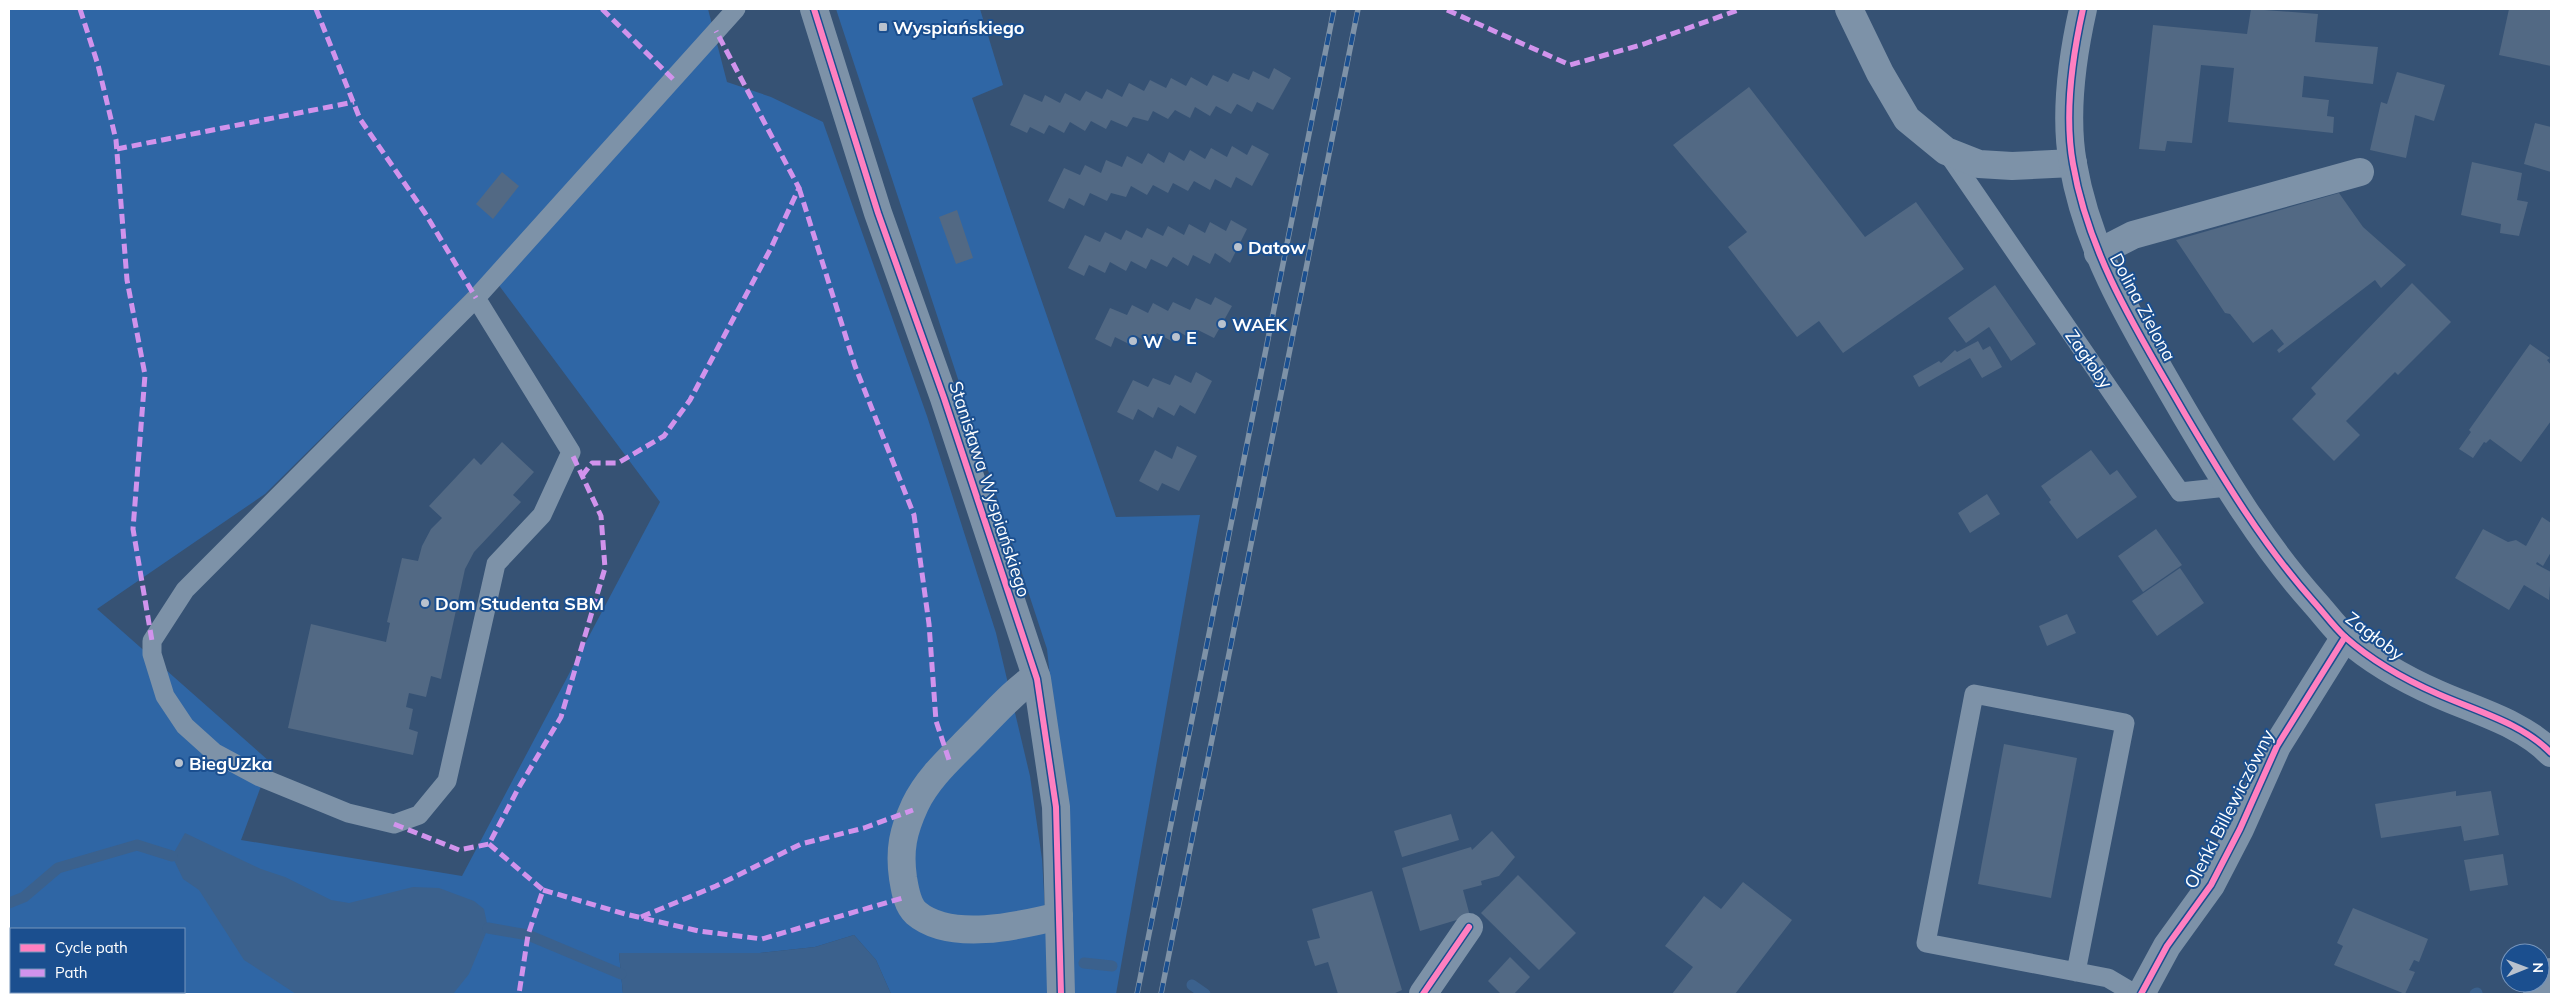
<svg xmlns="http://www.w3.org/2000/svg" width="2560" height="1003" viewBox="0 0 2560 1003" font-family="Mulish,sans-serif">
  <rect width="100%" height="100%" fill="#365274"/>
  <g fill="#2f66a5" fill-rule="evenodd">
    <path d="M9 9H708L727 82 771 97 823 122 927 416 996 633 1030 776 1042 859 1050 994H891L876 960 854 935 815 947 760 953H619L623 994H9ZM489 272 660 502 462 876 241 840 270 762 97 609 265 494ZM11 929H184V992H11Z"/>
    <path d="M836 9H980L1003 85 972 98 1116 517 1200 515 1116 994H1067L1057 742 1047 649Z"/>
  </g>
  <g fill="#3b618d">
    <path d="M185 833 261 869 285 877 331 900 349 903 413 887 439 888 474 901 484 909 488 928 469 974 453 994H296L244 960 199 890 183 879 172 856Z"/>
    <path d="M854 935 876 960 891 994H623L619 953H760L815 947Z"/>
  </g>
  <g fill="none" stroke-linecap="round" stroke-linejoin="round">
    <g stroke="#3b618d" stroke-width="11">
      <path d="M9 903 24 897 58 868 137 845 172 856"/>
      <path d="M488 928 528 935 621 974"/>
      <path d="M1084 963 1112 966"/>
      <path d="M1192 985 1205 994"/>
      <path d="M2475 994 2477 993"/>
    </g>
  </g>
  <g fill="#526984">
    <path d="M2251 9 2318 14 2315 42 2378 47 2373 84 2304 76 2302 97 2329 100 2327 116 2334 117 2333 133 2228 122 2234 68 2201 65 2192 143 2167 141 2165 151 2139 149 2153 25 2247 34Z"/>
    <path d="M2509 9 2551 10V66L2499 55Z"/>
    <path d="M1274 68 1291 78 1273 110 1257 102 1252 112 1237 104 1231 114 1216 106 1210 116 1195 107 1190 118 1175 110 1168 119 1153 111 1148 121 1133 117 1127 127 1111 120 1106 129 1091 121 1085 131 1070 122 1064 133 1049 125 1044 134 1030 127 1027 133 1010 125 1024 94 1042 102 1045 95 1060 103 1065 93 1080 101 1086 91 1102 99 1107 89 1122 97 1129 83 1144 91 1150 80 1166 88 1171 78 1186 86 1191 77 1207 86 1213 75 1228 82 1233 73 1249 80 1253 71 1269 79Z"/>
    <path d="M2397 72 2445 85 2434 121 2415 115 2406 158 2370 150 2381 102 2387 104Z"/>
    <path d="M1749 87 1865 237 1916 202 1964 269 1843 353 1819 321 1797 337 1728 247 1747 232 1673 145Z"/>
    <path d="M2535 123 2551 127V172L2524 164Z"/>
    <path d="M1252 145 1269 154 1252 186 1236 177 1231 188 1215 179 1210 190 1194 181 1188 191 1173 183 1168 193 1153 185 1147 195 1131 186 1126 197 1111 193 1107 201 1090 193 1084 206 1069 198 1064 209 1048 201 1064 168 1080 175 1085 165 1101 173 1106 160 1122 167 1127 156 1142 164 1148 153 1164 163 1169 152 1184 161 1190 150 1205 159 1211 148 1227 157 1232 146 1247 155Z"/>
    <path d="M2472 162 2522 173 2517 200 2528 202 2519 236 2500 233 2501 224 2461 215Z"/>
    <path d="M502 172 519 186 493 219 476 204Z"/>
    <path d="M2339 193 2363 227 2406 265 2381 288 2375 280 2279 353 2277 350 2284 344 2272 329 2253 343 2230 314 2225 313 2176 240Z"/>
    <path d="M957 210 973 258 956 264 939 217Z"/>
    <path d="M1231 220 1247 229 1230 263 1215 253 1210 264 1193 255 1188 266 1173 257 1167 267 1151 259 1146 269 1131 261 1126 271 1110 262 1105 273 1089 265 1084 276 1068 268 1085 235 1100 242 1105 232 1121 240 1126 230 1142 238 1147 228 1163 236 1168 226 1184 235 1189 224 1205 233 1210 222 1226 231Z"/>
    <path d="M2412 283 2451 322 2398 375 2395 372 2346 421 2360 435 2334 461 2292 419 2316 394 2311 388Z"/>
    <path d="M1995 285 2036 344 2011 361 1989 327 1966 343 1948 318Z"/>
    <path d="M1215 297 1232 306 1214 338 1198 330 1193 340 1178 331 1173 342 1157 333 1151 344 1136 336 1131 345 1115 337 1111 347 1095 339 1110 308 1127 315 1132 305 1148 313 1153 303 1168 311 1173 302 1190 310 1196 298 1211 305Z"/>
    <path d="M1978 341 1983 350 1990 346 2002 367 1982 378 1970 358 1919 387 1913 376 1939 361 1941 363 1955 350 1957 352Z"/>
    <path d="M2530 344 2550 358 2547 360 2551 365V421L2521 462 2490 439 2486 443 2484 442 2473 458 2459 449 2471 432 2469 430Z"/>
    <path d="M1196 372 1212 381 1195 414 1180 405 1174 416 1158 407 1153 418 1138 409 1133 420 1117 412 1133 380 1148 387 1153 378 1170 385 1175 375 1191 383Z"/>
    <path d="M502 442 534 472 513 495 521 502 474 552 465 569 441 679 431 676 426 697 409 693 406 707 413 709 409 729 418 732 413 755 288 728 311 624 386 642 390 623 387 622 402 558 418 561 422 546 431 529 442 518 429 506 474 458 481 465Z"/>
    <path d="M1177 446 1197 456 1179 491 1162 483 1158 491 1139 481 1155 450 1172 459Z"/>
    <path d="M2091 450 2110 475 2117 470 2137 497 2077 539 2049 502 2051 500 2041 486Z"/>
    <path d="M1987 494 2000 514 1970 533 1958 513Z"/>
    <path d="M2542 517 2551 523V552L2543 566 2537 562 2536 564 2551 572 2549 600 2524 585 2509 610 2455 578 2483 529 2508 542 2516 540 2526 546Z"/>
    <path d="M2156 529 2182 565 2143 592 2118 556Z"/>
    <path d="M2180 568 2204 603 2157 636 2132 601Z"/>
    <path d="M2067 614 2076 633 2047 646 2039 626Z"/>
    <path d="M2004 744 2077 758 2051 898 1978 884Z"/>
    <path d="M2456 791V796L2491 791 2499 835 2464 841 2461 826 2381 838 2375 804Z"/>
    <path d="M1451 814 1459 840 1402 857 1394 831Z"/>
    <path d="M1492 831 1515 857 1499 876 1481 881 1482 885 1463 890 1470 916 1420 931 1402 868 1471 847 1472 850Z"/>
    <path d="M2503 854 2508 885 2470 891 2464 860Z"/>
    <path d="M1518 875 1576 933 1539 970 1481 913Z"/>
    <path d="M1743 882 1792 920 1735 994H1672L1693 967 1665 946 1704 896 1721 909Z"/>
    <path d="M1372 891 1402 990 1393 994H1338L1328 962 1315 966 1307 941 1320 938 1312 909Z"/>
    <path d="M2353 908 2428 939 2419 962 2414 960 2409 970 2415 972 2405 994 2334 965 2343 946 2337 943Z"/>
    <path d="M1510 957 1530 977 1514 994H1501L1488 981Z"/>
  </g>
  <g fill="none" stroke-linecap="round" stroke-linejoin="round">
    <g stroke="#7d92a8" stroke-width="19">
      <path d="M1946 151 2180 492 2227 487"/>
      <path d="M476 298 571 452 542 515 496 564 447 781 419 815 394 824 348 813 260 777 215 753 185 726 165 696 152 654V641L185 590 476 298 736 9"/>
      <path d="M2076 972 2125 723 1974 694 1926 943 2108 978 2135 994"/>
    </g>
    <g stroke="#7d92a8" stroke-width="28">
      <path d="M814 9 878 213 944 398 1037 679 1056 807 1061 994"/>
      <path d="M1849 9 1880 73 1907 119 1946 151 1979 164 2012 166 2073 163"/>
      <path d="M2083 9C2072 58 2064 114 2073 164 2089 257 2139 334 2185 414 2224 480 2263 545 2314 602 2324 613 2334 627 2345 637 2372 661 2406 680 2438 694 2476 711 2522 723 2551 753"/>
      <path d="M2098 253 2133 235 2360 172"/>
      <path d="M1036 676C1013 692 995 713 975 733 954 755 928 777 915 805 903 831 899 850 903 878 905 890 907 905 916 913 950 942 1019 926 1059 916"/>
      <path d="M9 978 11 979"/>
      <path d="M45 992 52 994"/>
      <path d="M1423 994 1469 927"/>
      <path d="M2141 994 2167 946 2211 885 2240 829 2277 746 2345 637"/>
      <path d="M2537 994 2551 972"/>
    </g>
    <g stroke="#7e92a7" stroke-width="5.5">
      <g id="rail">
        <path d="M1137 994 1334 9"/>
        <path d="M1161 994 1358 9"/>
      </g>
    </g>
    <use href="#rail" stroke="#1b4f8f" stroke-width="4" stroke-dasharray="11" stroke-linecap="butt"/>
    <g stroke="#d193ec" stroke-width="5" stroke-dasharray="10 5" stroke-linecap="butt">
      <path d="M80 9 98 65 116 140 127 280 145 375 133 529 152 641"/>
      <path d="M316 9 360 119 425 213 476 298"/>
      <path d="M602 9 673 79"/>
      <path d="M1447 10 1570 65 1644 44 1741 9"/>
      <path d="M117 149 354 102"/>
      <path d="M799 188 855 366 914 515 929 624 936 721 949 760"/>
      <path d="M582 476 592 463H618L664 436 690 400 771 248 799 188 716 31"/>
      <path d="M394 824 459 850 489 844 518 789 561 717 605 568 601 516 571 452"/>
      <path d="M489 844 543 890 528 935 519 994"/>
      <path d="M543 890 625 914 699 931 762 939 906 897"/>
      <path d="M641 917 716 886 801 844 864 828 913 810"/>
    </g>
    <g stroke="#1b4f8f" stroke-width="9">
      <g id="cycleway">
        <path d="M814 9 878 213 944 398 1037 679 1056 807 1061 994"/>
        <path d="M2083 9C2072 58 2064 114 2073 164 2089 257 2139 334 2185 414 2224 480 2263 545 2314 602 2324 613 2334 627 2345 637 2372 661 2406 680 2438 694 2476 711 2522 723 2551 753"/>
        <path d="M1423 994 1469 927"/>
        <path d="M2141 994 2167 946 2211 885 2240 829 2277 746 2345 637"/>
      </g>
    </g>
    <use href="#cycleway" stroke="#ff80c0" stroke-width="6"/>
  </g>
  <g fill="#b9c2ce" stroke="#1b4f8f" stroke-width="2">
    <rect x="878" y="22" width="10" height="10" rx="2.5"/>
    <circle cx="1238" cy="247" r="5"/>
    <circle cx="1222" cy="324" r="5"/>
    <circle cx="1176" cy="337" r="5"/>
    <circle cx="1133" cy="341" r="5"/>
    <circle cx="425" cy="603" r="5"/>
    <circle cx="179" cy="763" r="5"/>
  </g>
  <g text-anchor="middle" dominant-baseline="central" stroke-width="4" stroke-linejoin="round" paint-order="stroke">
    <g font-size="18" font-weight="bold" fill="#fff" stroke="#1b4f8f" text-anchor="start">
      <text x="893" y="27">Wyspiańskiego</text>
      <text x="1248" y="247">Datow</text>
      <text x="1232" y="324">WAEK</text>
      <text x="1186" y="337">E</text>
      <text x="1143" y="341">W</text>
      <text x="435" y="603">Dom Studenta SBM</text>
      <text x="189" y="763">BiegUZka</text>
    </g>
    <g font-size="18" fill="#fff" stroke="#1b4f8f">
      <text transform="translate(2143 307) rotate(62)">Dolina Zielona</text>
      <text transform="translate(2089 359) rotate(55)">Zagłoby</text>
      <text transform="translate(990 489) rotate(72)">Stanisława Wyspiańskiego</text>
      <text transform="translate(2375 636) rotate(37)">Zagłoby</text>
      <text transform="translate(2229 809) rotate(-63)">Oleńki Billewiczówny</text>
    </g>
  </g>
  <rect width="2560" height="1003" fill="none" stroke="#ffffff" stroke-width="20"/>
  <rect x="10" y="928" width="175" height="65" fill="#1b4f8f" stroke="#7695bc"/>
  <rect x="20" y="944" width="25" height="8" fill="#ff80c0" stroke="#7695bc"/>
  <text x="55" y="953" font-size="15" fill="#ffffff">Cycle path</text>
  <rect x="20" y="969" width="25" height="8" fill="#d193ec" stroke="#7695bc"/>
  <text x="55" y="978" font-size="15" fill="#ffffff">Path</text>
  <g transform="translate(2525 968) rotate(89)"><circle r="24" fill="#1b4f8f" stroke="#7695bc"/>
  <path d="M0-4L9 19L0 12L-9 19Z" fill="#b9c2ce"/>
  <text y="-8" font-size="14" font-weight="bold" text-anchor="middle" fill="#ffffff">N</text>
  </g>
</svg>
